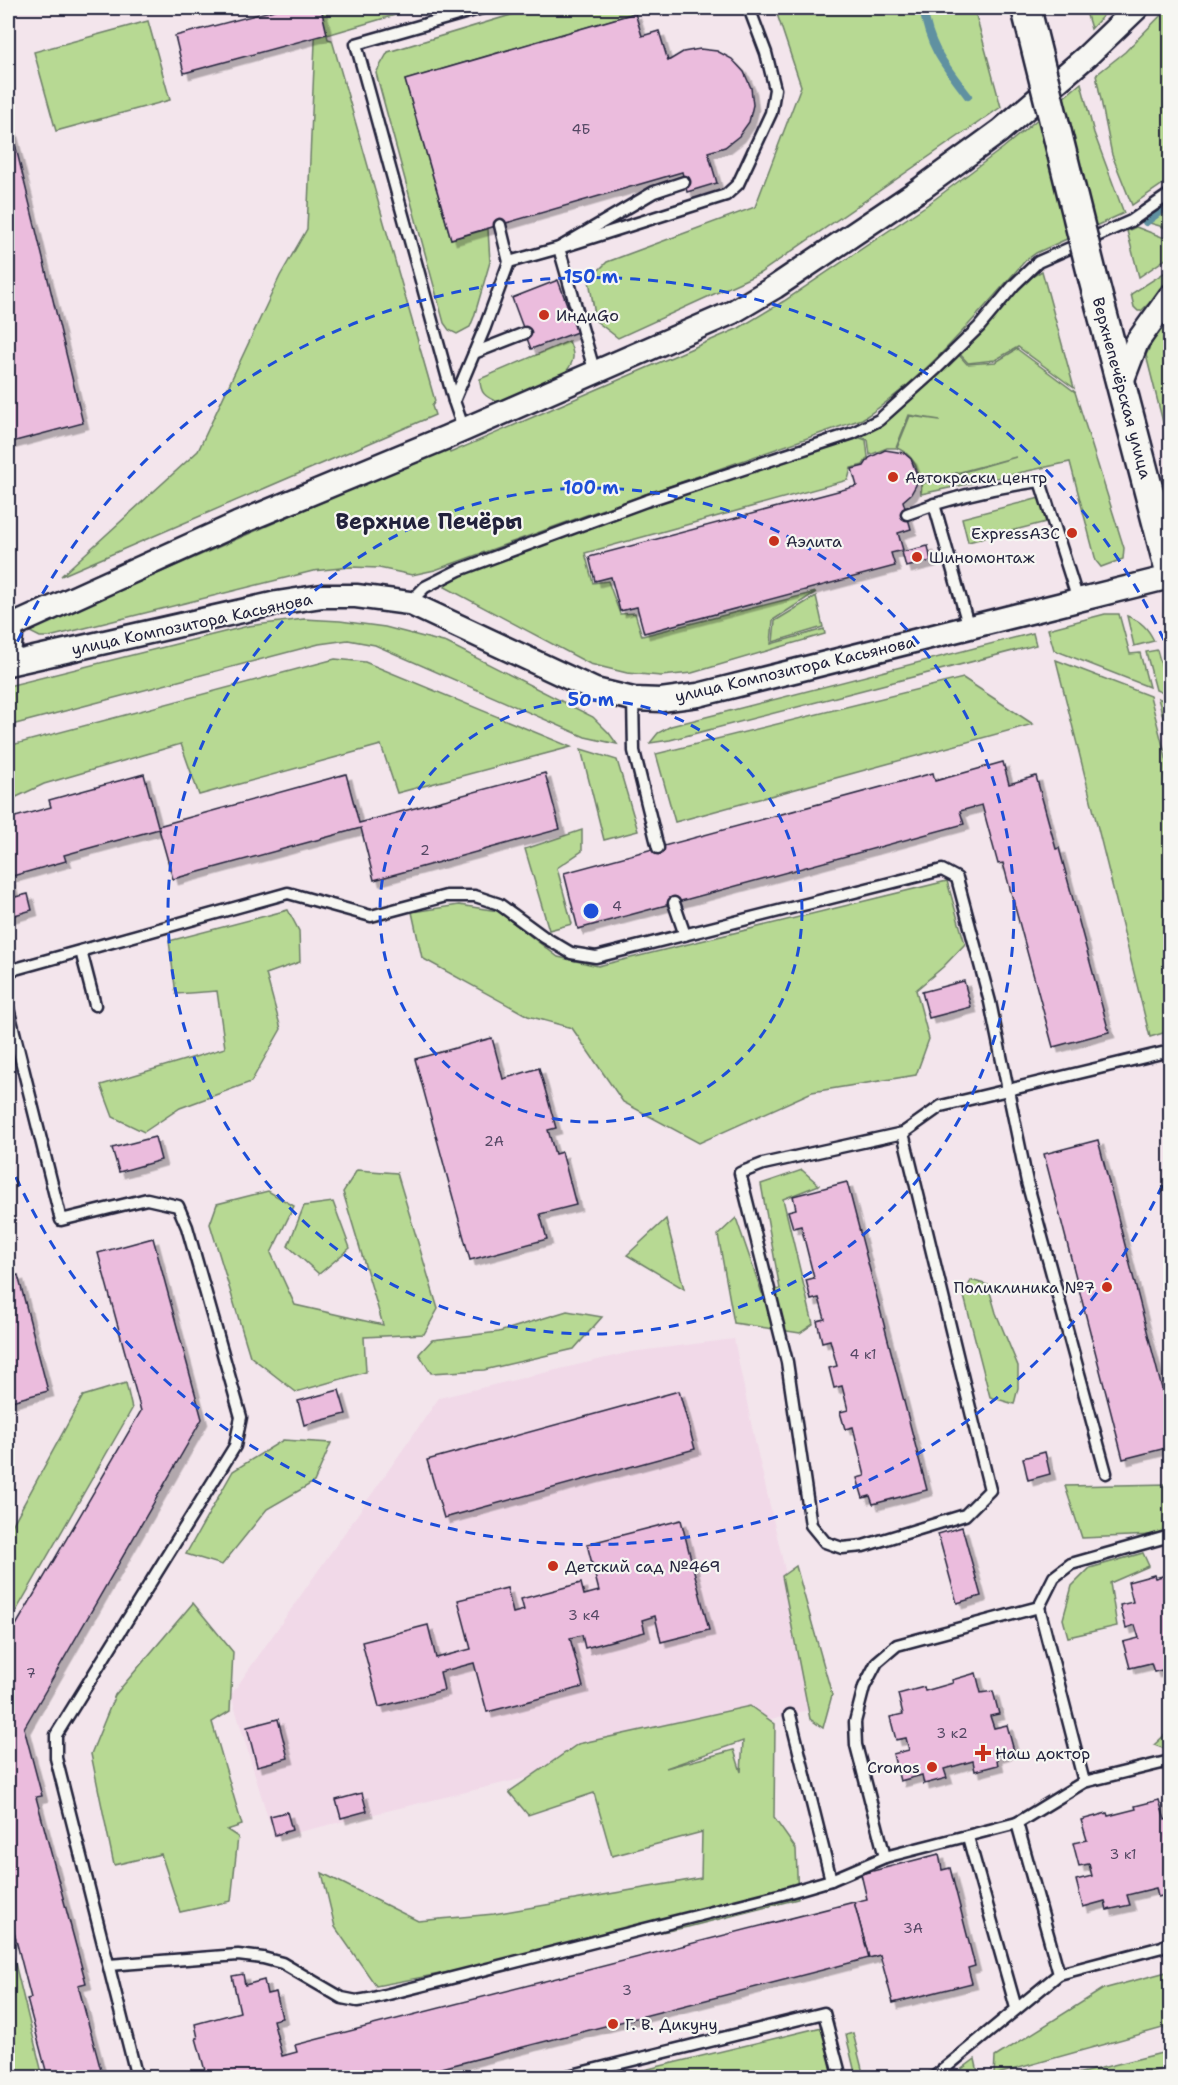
<svg xmlns="http://www.w3.org/2000/svg" width="1178" height="2085" viewBox="0 0 1178 2085" font-family="'Shantell Sans',sans-serif">
  <defs>
    <filter id="shadow"><feDropShadow dx="5.5" dy="5.5" stdDeviation="0" flood-color="#0004"/></filter>
  </defs>
  <rect width="100%" height="100%" fill="#f3e5ec"/>
  <filter id="ink" filterUnits="userSpaceOnUse"><feTurbulence type="fractalNoise" baseFrequency=".0167" numOctaves="2"/><feDisplacementMap in="SourceGraphic" scale="12" xChannelSelector="R" yChannelSelector="G"/><feConvolveMatrix kernelMatrix="1 2 1 2 8 2 1 2 1" color-interpolation-filters="sRGB"/></filter>
  <g filter="url(#ink)">
    <path fill="#f1d9e8" d="M734 1339 754 1437 817 1708 274 1838 231 1695 439 1398 631 1352Z"/>
    <g fill="#b7d993" stroke="#6c7e67" stroke-width="1.5" fill-rule="evenodd">
      <path d="M329 8H419L327 35 328 39 332 40 435 401 432 406 435 415 61 576 198 451 280 276 307 229 316 19Z"/>
      <path d="M534 8H645L635 13 405 80 451 239 488 229 490 262 474 317 470 327 457 334 449 330 444 323 376 73 388 52Z"/>
      <path d="M775 8H974L1001 107 760 273 618 338 596 321 589 280 607 262 755 207 801 86Z"/>
      <path d="M1085 8H1110L1091 29Z"/>
      <path d="M1168 8H1170V179L1132 205 1112 155 1096 75 1125 52Z"/>
      <path d="M148 21 170 100 56 131 34 52Z"/>
      <path d="M1081 83 1094 133 1124 213 1036 253 1025 261C977 315 924 380 862 419L592 513 435 570 412 575 379 568 350 567 313 571 49 637H40L30 632 45 623 448 447 450 453 739 328 784 301 927 205 1003 148Z"/>
      <path d="M1170 204V229L1146 222Z"/>
      <path d="M1136 227 1170 240V256L1139 277 1127 231Z"/>
      <path d="M1170 269V283L1141 311H1138L1134 307 1131 294Z"/>
      <path d="M1042 271 1074 388 1018 347 995 360 968 363 958 352 1016 286Z"/>
      <path d="M1170 310V450L1146 355 1161 324Z"/>
      <path d="M569 341C575 355 575 361 565 373L498 402C485 397 480 393 480 379Z"/>
      <path d="M1017 349 1075 392 1124 548 1123 559 1101 567 1096 561 1070 462 921 494V484L1016 457 919 483C918 466 913 455 897 448L910 416 940 420 909 415 896 448H887L870 455 868 440 857 434 882 421 959 355 967 364 996 362Z"/>
      <path d="M855 436 866 440 868 457 863 465 851 468 848 480 585 553 593 583 608 581 620 614 635 613 642 636 816 592 773 620 771 644 824 629 825 634 692 673 661 676 627 673 590 664 445 587 450 578 603 520Z"/>
      <path d="M1040 498 1046 522 968 542 962 518Z"/>
      <path d="M816 596 823 627 773 642 775 621Z"/>
      <path d="M1105 614H1119L1130 654 1140 653 1149 687 1054 650 1048 629Z"/>
      <path d="M1127 616C1141 621 1148 628 1154 641L1134 646Z"/>
      <path d="M304 619 340 621 385 627 447 643 593 717 609 733 617 744 585 737 375 645 348 640 319 644 8 726V686L248 626Z"/>
      <path d="M1033 633 1036 645 670 740 650 743 658 733 671 726Z"/>
      <path d="M1157 650 1170 696 1156 690 1146 652Z"/>
      <path d="M335 659 365 662 571 747 397 793 381 745 199 795 181 744 44 784 8 801V746Z"/>
      <path d="M1056 660 1150 696 1170 773V1031L1150 1037Z"/>
      <path d="M963 678 1033 724 675 822 656 754Z"/>
      <path d="M1158 698 1170 703V745Z"/>
      <path d="M581 749 617 760 638 831 604 840Z"/>
      <path d="M582 830V851L557 868 572 924 549 930 525 849Z"/>
      <path d="M947 881 965 944 943 967 916 990 929 1039 916 1075 812 1092 699 1143 623 1102 572 1028 528 1016 422 958 412 912 459 905 498 911 558 957 598 966Z"/>
      <path d="M288 910 299 931 300 962 266 974 281 1029 251 1082 180 1108 144 1132 113 1117 101 1085 225 1048 217 991 176 994 169 941Z"/>
      <path d="M357 1170 397 1173 438 1309 424 1334 364 1337 366 1372 296 1392 250 1356 210 1224 217 1204 268 1191 294 1206 271 1253 295 1305 383 1325 343 1192Z"/>
      <path d="M802 1170 819 1185 783 1199 813 1324 800 1333 734 1323 718 1235 736 1218 762 1293 780 1289 761 1184Z"/>
      <path d="M333 1202 350 1248 319 1274 288 1246 304 1206Z"/>
      <path d="M666 1219 684 1289 627 1255Z"/>
      <path d="M971 1280 988 1285 996 1313 1018 1366V1388L1014 1404 990 1397 964 1296Z"/>
      <path d="M567 1311 602 1317 574 1349 484 1370 431 1373 419 1354 432 1340 499 1332Z"/>
      <path d="M126 1383 132 1409 8 1625V1533L83 1396Z"/>
      <path d="M283 1440 331 1443 314 1482 267 1509 222 1565 186 1554 233 1471Z"/>
      <path d="M1170 1484V1531L1154 1535 1082 1538 1065 1486Z"/>
      <path d="M1143 1553 1149 1566 1110 1583 1117 1626 1068 1637 1063 1619 1072 1586 1090 1568Z"/>
      <path d="M796 1566 832 1695 823 1728 810 1719 782 1576Z"/>
      <path d="M193 1603 233 1652 230 1711 212 1722 242 1825 227 1830 238 1837 231 1901 180 1912 161 1854 114 1865 91 1754 115 1695Z"/>
      <path d="M750 1706 775 1724 774 1818 796 1849 798 1899 688 1927 376 1986 335 1927 322 1873 418 1921 494 1914 701 1878 702 1832 612 1856 594 1793 528 1815 509 1792 578 1744ZM743 1741 741 1772 734 1750 666 1768Z"/>
      <path d="M1170 1730V1751L1154 1745Z"/>
      <path d="M8 1935 43 2077H10L8 2067Z"/>
      <path d="M1170 1971V2026L994 2075 995 2057 1103 1989Z"/>
      <path d="M822 2027 834 2077H615Z"/>
      <path d="M853 2033 864 2077H856L846 2035Z"/>
      <path d="M1170 2051V2067L1129 2077H1065Z"/>
      <path d="M975 2059 979 2077H951Z"/>
    </g>
    <g fill="none" stroke-linecap="round" stroke-linejoin="round">
      <g stroke="#6091a1" stroke-width="8">
        <path d="M923 8C930 49 944 64 968 96"/>
        <path d="M1146 222 1170 204"/>
      </g>
    </g>
    <g fill="#ebbcdd" stroke="#22223b" stroke-width="1.5" filter="url(#shadow)">
      <path d="M282 8H321L327 34 184 73 175 36Z"/>
      <path d="M635 13 642 36 659 31 668 61 683 52 700 49 717 51 732 59 744 72 751 88 753 105 749 122 739 136 725 147 708 152 717 183 687 192 682 172 451 239 405 80Z"/>
      <path d="M8 115 83 423 8 443Z"/>
      <path d="M558 280 577 332 531 349 512 298Z"/>
      <path d="M885 450 904 453 911 459 917 475 916 485 911 494 903 501 911 529 898 533 903 550 891 553 895 566 644 633 637 607 620 611 611 577 595 581 589 557 857 486 852 469 864 466 869 458Z"/>
      <path d="M928 546 931 561 906 567 902 552Z"/>
      <path d="M1003 762 1009 784 1036 776 1056 849 1059 848 1109 1032 1053 1047 1003 863 998 864 982 805 960 811 964 824 578 929 564 873 933 773 935 781Z"/>
      <path d="M545 773 560 829 374 880 361 828 173 879 159 829 64 855 66 861 9 877 15 897 28 894 32 910 8 917V819L51 807 49 800 144 774 158 826 346 774 359 823Z"/>
      <path d="M964 981 971 1007 929 1018 922 992Z"/>
      <path d="M492 1038 503 1079 539 1068 556 1128 548 1130 555 1154 562 1152 576 1205 540 1214 547 1239 470 1260 415 1059Z"/>
      <path d="M155 1137 161 1160 119 1172 112 1148Z"/>
      <path d="M1098 1140 1170 1420V1447L1123 1459 1044 1154Z"/>
      <path d="M847 1182 927 1490 873 1504 870 1496 863 1498 857 1478 865 1476 853 1427 845 1429 840 1412 848 1410 842 1386 834 1388 829 1368 837 1366 830 1340 822 1342 817 1321 825 1319 819 1298 811 1300 806 1280 814 1278 801 1226 793 1228 788 1211 796 1209 793 1196Z"/>
      <path d="M153 1238 202 1419 24 1728 42 1796 36 1797 86 1983 78 1985 103 2078H48L27 1999 31 1998 8 1909V1639L141 1411 98 1253Z"/>
      <path d="M18 1275 48 1391 8 1402V1278Z"/>
      <path d="M339 1390 346 1414 304 1425 298 1401Z"/>
      <path d="M679 1391 695 1449 444 1518 427 1460Z"/>
      <path d="M1045 1452 1050 1474 1028 1480 1023 1458Z"/>
      <path d="M681 1520 709 1630 661 1642 655 1616 642 1620 645 1632 585 1648 582 1635 570 1638 583 1687 487 1712 474 1663 440 1672 444 1690 379 1707 362 1642 428 1625 436 1658 471 1649 458 1600 507 1588 513 1613 524 1610 521 1599 581 1583 584 1595 599 1591 587 1544Z"/>
      <path d="M962 1527 981 1596 957 1603 938 1534Z"/>
      <path d="M1170 1574V1668L1154 1672 1151 1663 1130 1668 1123 1642 1139 1638 1135 1625 1126 1628 1120 1605 1133 1602 1128 1582 1154 1575 1155 1578Z"/>
      <path d="M976 1673 981 1693 993 1691 999 1714 990 1716 994 1728 1007 1725 1014 1751 996 1756 998 1765 975 1771 973 1761 944 1769 947 1778 924 1784 922 1775 900 1781 893 1754 909 1750 906 1738 896 1740 890 1717 903 1714 898 1694 924 1687 925 1691 953 1683 952 1680Z"/>
      <path d="M278 1719 288 1758 257 1766 247 1727Z"/>
      <path d="M362 1793 367 1811 341 1818 336 1800Z"/>
      <path d="M1159 1800 1165 1820 1170 1818V1894L1158 1897 1156 1888 1127 1895 1130 1905 1107 1910 1105 1901 1083 1907 1076 1880 1092 1876 1089 1864 1079 1866 1073 1843 1087 1840 1081 1820 1107 1813 1108 1816 1136 1809 1135 1806Z"/>
      <path d="M287 1812 292 1830 275 1835 270 1816Z"/>
      <path d="M939 1854 942 1870 950 1868 975 1966 968 1968 972 1983 893 2003 880 1955 869 1958 854 1902 867 1899 861 1874Z"/>
      <path d="M854 1902 869 1958 403 2078H207L196 2038H198L195 2024 240 2012 232 1976 243 1974 245 1985 264 1980 267 1994 276 1992 282 2018 273 2020 282 2056 297 2052 295 2045Z"/>
    </g>
    <g fill="none" stroke-linecap="round" stroke-linejoin="round">
      <g stroke="#22223b" stroke-width="15">
        <g id="service">
          <path d="M500 225 509 262"/>
          <path d="M474 353 525 333"/>
          <path d="M595 373 559 248 726 195 738 184 771 113 775 89 766 53 749 8"/>
          <path d="M454 401 485 327 509 262 559 248 654 192 684 182"/>
          <path d="M464 430 454 401 356 44 482 8"/>
          <path d="M934 504 969 628"/>
          <path d="M907 514C949 498 995 487 1040 481L1078 600"/>
          <path d="M409 603 425 587 459 570 646 501 853 433 879 420 936 369 979 327 1014 285 1038 262 1131 221 1170 194"/>
          <path d="M633 699 634 751 658 848"/>
          <path d="M674 903 685 935"/>
          <path d="M81 951 95 1005"/>
          <path d="M8 971 288 893 371 916 446 896H475L499 904 544 937 571 953 596 957 942 870 957 878 990 1002 1008 1090 1170 1051"/>
          <path d="M8 1008 61 1220 147 1199 178 1206 187 1227 241 1417 235 1446 56 1735V1758L137 2078"/>
          <path d="M903 1133 763 1164 740 1173 787 1362 811 1525 825 1542 842 1548 863 1546 965 1515 990 1490 903 1133 941 1106 1008 1090 1027 1182 1106 1473"/>
          <path d="M790 1715 831 1880"/>
          <path d="M1084 1782 1039 1607 1054 1577 1071 1564 1170 1536"/>
          <path d="M968 1837 1016 2008"/>
          <path d="M885 1857 856 1745 855 1722 864 1687 877 1662 897 1645 1039 1607"/>
          <path d="M109 1965 238 1955 263 1958 282 1963 342 1998 357 2001 369 1999 783 1894 831 1880 885 1857 1017 1823"/>
          <path d="M1059 1974 1162 1947 1170 1942"/>
          <path d="M560 2078 824 2013 841 2078"/>
          <path d="M933 2078 1059 1974 1017 1823 1084 1782 1170 1761"/>
        </g>
      </g>
      <g stroke="#22223b" stroke-width="27">
        <g id="minor">
          <path d="M1120 387 1137 342 1170 296"/>
          <path d="M8 664 12 626 237 524 447 437 731 313 775 287 922 188 1000 131 1087 56 1137 8"/>
          <path d="M8 664 277 603 322 596H356L409 603 595 690 633 699 661 700 698 695 1170 577"/>
        </g>
      </g>
      <g stroke="#22223b" stroke-width="33">
        <path id="tertiary" d="M1092 274 1170 572"/>
      </g>
      <use href="#service" stroke="#f6f6f2" stroke-width="10"/>
      <use href="#minor" stroke="#f6f6f2" stroke-width="22"/>
      <use href="#tertiary" stroke="#f6f6f2" stroke-width="28"/>
      <g stroke="#22223b" stroke-width="33" stroke-linecap="butt">
        <path id="tertiary-bridge" d="M1026 8 1092 274"/>
      </g>
      <use href="#tertiary-bridge" stroke="#f6f6f2" stroke-width="28"/>
    </g>
  </g>
  <g fill="none" stroke="#1d4ed8" stroke-width="3" stroke-dasharray="10 8">
    <circle cx="591" cy="911" r="211"/>
    <circle cx="591" cy="911" r="423"/>
    <path d="M1170 1169A634 634 0 0 1 10 1164M10 658A634 634 0 0 1 1170 653"/>
  </g>
  <g fill="#c8321e" stroke="#f6f6f2" stroke-width="2">
    <circle cx="544" cy="315" r="6"/>
    <circle cx="893" cy="477" r="6"/>
    <circle cx="1072" cy="533" r="6"/>
    <circle cx="774" cy="541" r="6"/>
    <circle cx="917" cy="557" r="6"/>
    <circle cx="1107" cy="1287" r="6"/>
    <circle cx="553" cy="1566" r="6"/>
    <path d="M980 1744h6v6h6v6h-6v6h-6v-6h-6v-6h6z"/>
    <circle cx="932" cy="1767" r="6"/>
    <circle cx="613" cy="2024" r="6"/>
  </g>
  <g text-anchor="middle" dominant-baseline="central" stroke-width="4.5" stroke-linejoin="round" paint-order="stroke">
    <g font-size="14" fill="#544864">
      <text x="581" y="129">4Б</text>
      <text x="425" y="850">2</text>
      <text x="617" y="906">4</text>
      <text x="494" y="1141">2А</text>
      <text x="863" y="1354">4 к1</text>
      <text x="584" y="1615">3 к4</text>
      <text x="31" y="1673">7</text>
      <text x="952" y="1733">3 к2</text>
      <text x="1123" y="1854">3 к1</text>
      <text x="913" y="1928">3А</text>
      <text x="627" y="1990">3</text>
    </g>
    <g font-size="16" fill="#22223b" stroke="#f6f6f2" text-anchor="start">
      <text x="556" y="315">ИндиGo</text>
      <text x="905" y="477">Автокраски центр</text>
      <text x="1060" y="533" text-anchor="end">ExpressАЗС</text>
      <text x="786" y="541">Аэлита</text>
      <text x="929" y="557">Шиномонтаж</text>
      <text x="1095" y="1287" text-anchor="end">Поликлиника №7</text>
      <text x="565" y="1566">Детский сад №469</text>
      <text x="995" y="1753">Наш доктор</text>
      <text x="920" y="1767" text-anchor="end">Cronos</text>
      <text x="625" y="2024">Г. В. Дикуну</text>
    </g>
    <g font-size="16" fill="#22223b" stroke="#f6f6f2">
      <text transform="translate(1122 388) rotate(75)">Верхнепечёрская улица</text>
      <text transform="translate(192 624) rotate(-12)">улица Композитора Касьянова</text>
      <text transform="translate(795 669) rotate(-13)">улица Композитора Касьянова</text>
    </g>
    <g font-size="22" font-weight="bold" fill="#22223b" stroke="#f6f6f2">
      <text x="429" y="521">Верхние Печёры</text>
    </g>
  </g>
  <circle cx="591" cy="911" r="9" fill="#1d4ed8" stroke="#f6f6f2" stroke-width="3"/>
  <g font-size="18" text-anchor="middle" font-weight="bold" fill="#1d4ed8" stroke="#f6f6f2" stroke-width="4.5" stroke-linejoin="round" paint-order="stroke">
    <text x="591" y="283">150 m</text>
    <text x="591" y="494">100 m</text>
    <text x="591" y="706">50 m</text>
  </g>
  <rect width="1178" height="2085" fill="none" stroke="#f6f6f2" stroke-width="30"/>
  <rect x="15" y="15" width="1148" height="2055" fill="none" stroke="#22223b" stroke-width="2" filter="url(#ink)"/>
</svg>
